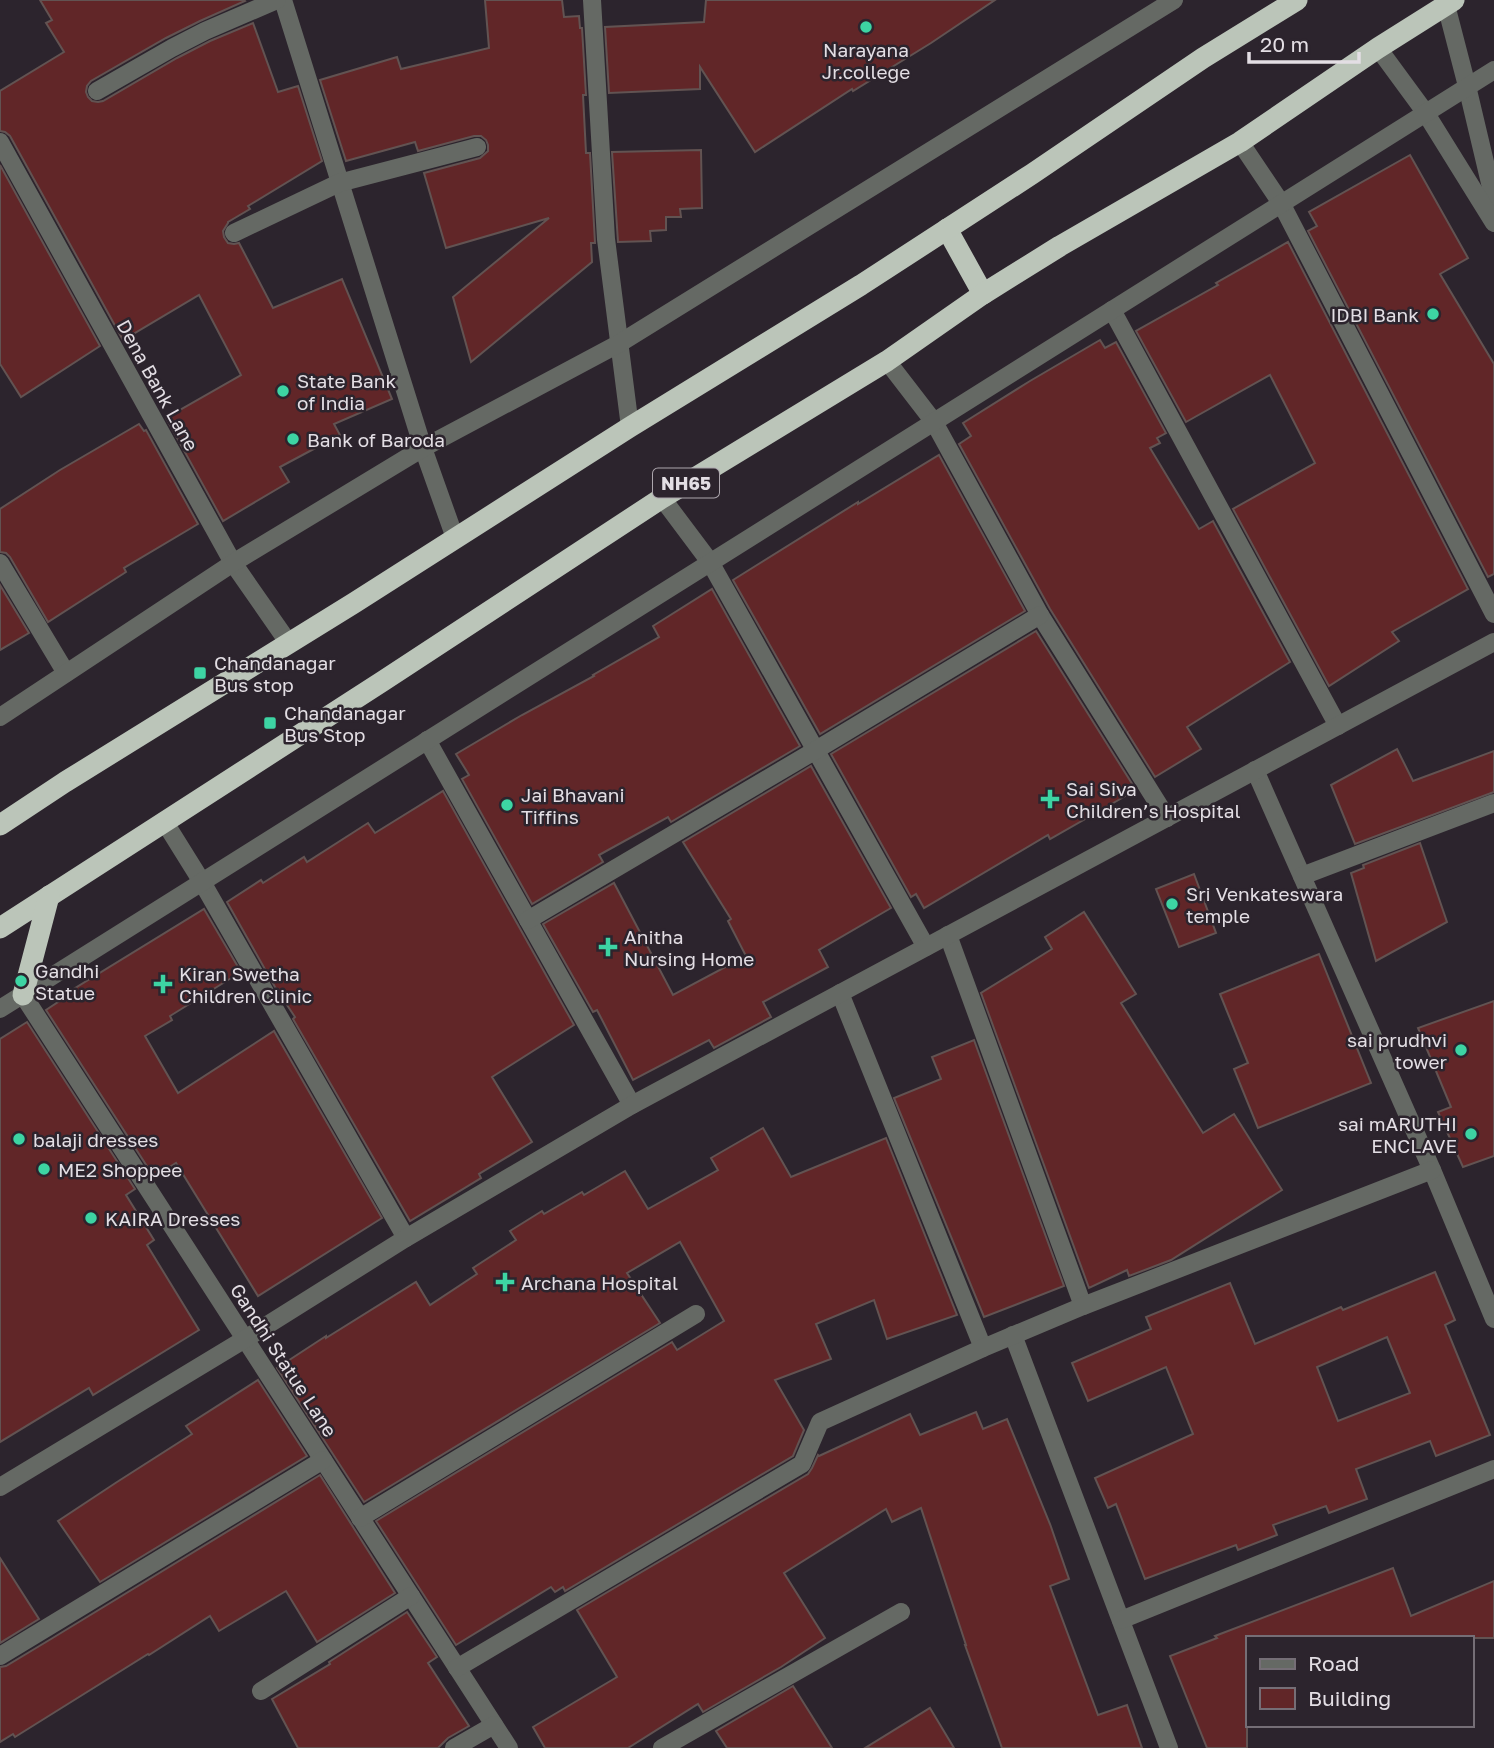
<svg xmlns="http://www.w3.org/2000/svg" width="1494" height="1748" viewBox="0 0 1494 1748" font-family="'Golos Text',sans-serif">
  <rect width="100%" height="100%" fill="#2c242d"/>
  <g fill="#612628" stroke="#625352" stroke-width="2" fill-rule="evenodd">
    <path d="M40 0H244L245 1 200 21 166 38 91 81 87 86 86 92 88 97 92 101 98 102 103 101 177 58 210 41 253 23 278 92 298 86 322 161 248 206 250 209 228 222V223L223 231 224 237 228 243 234 244 239 243 273 308 342 279 392 399 334 424 340 435 280 467 289 482 223 521 166 418 241 375 199 295 123 340 10 136 5 132 0 131V91L64 52 46 23 52 20Z"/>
    <path d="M485 0H562L564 17 579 16 580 28H582L586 95H583L586 153H590L595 243H591L592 262 471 362 453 297 549 218 446 248 424 173 480 158 488 151V145L486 140 481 136H474L418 151 415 142 346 161 320 80 397 57 401 69 489 48Z"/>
    <path d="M706 0H995L931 43 853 91 852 89 755 152 700 67V89L609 93 605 27 704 22Z"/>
    <path d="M701 150 702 208 680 209 681 217H666V230L650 231 651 241 618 242 612 152Z"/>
    <path d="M1410 155 1468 258 1440 274 1494 364V574L1488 577 1308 231 1317 226 1309 212Z"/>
    <path d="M0 165 100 346 21 397 0 364Z"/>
    <path d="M1288 242 1468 589 1392 632 1399 641 1329 686 1233 509 1315 463 1270 375 1186 422 1136 331 1218 285 1216 283Z"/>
    <path d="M1100 340 1105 348 1116 342 1166 433 1157 438 1160 443 1150 448 1199 529 1213 521 1290 662 1187 727 1201 749 1155 777 1050 609 959 444 971 436 963 423 1030 381Z"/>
    <path d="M139 424 144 431 146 430 198 524 124 568 126 572 48 622 10 557 6 553 0 552V509L60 470Z"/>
    <path d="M939 455 1025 611 820 734 733 580 858 502V504Z"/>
    <path d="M0 585 29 633 0 650Z"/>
    <path d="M712 589 800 746 671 822 668 817 599 855 603 862 532 904 462 779 469 775 456 754 522 715 594 676 593 675 659 637 653 626Z"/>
    <path d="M1036 631 1136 790 1050 839 1048 835 924 908 916 894 911 897 831 754Z"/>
    <path d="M1397 749 1413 781 1494 751V792L1355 844 1331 785Z"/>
    <path d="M811 766 891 908 819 950 828 967 763 1002 771 1017 714 1048 709 1040 633 1080 597 1010 593 1012 543 924 614 883 673 995 746 956 728 921 731 919 683 842Z"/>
    <path d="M443 791 574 1025 492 1077 532 1142 479 1174 481 1178 410 1221 293 1019 295 1017 275 987 227 902 261 880 263 883 304 857 307 862 368 823 375 833Z"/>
    <path d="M1420 843 1447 922 1376 961 1351 873 1364 868 1363 865Z"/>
    <path d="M1194 874 1216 933 1179 947 1156 889Z"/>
    <path d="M204 909 241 972 170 1016 172 1020 145 1036 178 1093 274 1031 382 1218 258 1296 176 1163 154 1177 46 1010 61 1000 59 998Z"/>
    <path d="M1084 912 1136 994 1121 1003 1203 1133 1234 1114 1282 1190 1171 1260 1129 1276 1127 1270 1089 1288 981 993 1052 949 1045 937Z"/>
    <path d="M1319 954 1371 1083 1258 1128 1234 1069 1248 1063 1220 994Z"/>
    <path d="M1494 1001V1156L1463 1167 1438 1112 1451 1107 1418 1028Z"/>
    <path d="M27 1022 135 1189 126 1195 154 1240 147 1245 199 1330 93 1395 89 1388 0 1442V1039Z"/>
    <path d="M974 1040 1064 1286 984 1317 894 1098 941 1079 932 1057Z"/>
    <path d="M763 1128 791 1177 886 1138 957 1315 887 1339 874 1300 816 1324 831 1359 775 1380 804 1430 793 1456 565 1591 563 1587 555 1592 551 1587 456 1645 376 1521 672 1342 677 1350 724 1321 680 1242 627 1273 660 1323 364 1502 277 1368 326 1336V1338L416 1282 430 1305 477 1274 473 1268 516 1240 510 1231 542 1211 544 1214 582 1192 584 1195 625 1171 648 1209 718 1170 711 1158Z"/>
    <path d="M1435 1272 1455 1320 1445 1325 1490 1435 1436 1456 1430 1441 1356 1469 1367 1499 1329 1513 1326 1506 1273 1525 1277 1535 1238 1550 1236 1545 1145 1579 1116 1504 1108 1508 1095 1478 1193 1434 1166 1367 1088 1401 1072 1363 1151 1329 1146 1317 1230 1283 1255 1344 1341 1307 1343 1310ZM1387 1337 1410 1393 1338 1421 1317 1367Z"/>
    <path d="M258 1380 307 1456 100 1582 58 1521 117 1482 192 1434 186 1426Z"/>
    <path d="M976 1412 983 1429 1007 1419 1050 1524 1069 1579 1050 1586 1098 1715 1127 1705 1142 1748H1002L965 1645H966L921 1508 892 1522 886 1509 784 1573 825 1638 781 1667 703 1712 698 1704 628 1748H545L533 1727 617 1677 577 1610 808 1474 812 1468 818 1455 819 1456 910 1414 920 1435Z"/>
    <path d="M320 1475 395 1593 317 1642 286 1591 219 1631 210 1616 149 1655 148 1654 15 1737 13 1734 0 1742V1667L6 1666 51 1639Z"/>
    <path d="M0 1558 39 1619 0 1643Z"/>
    <path d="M1393 1568 1411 1616 1494 1581V1638H1247V1748H1207L1170 1656 1217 1638 1215 1636Z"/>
    <path d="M407 1612 437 1657 428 1663 469 1726 448 1738 438 1748H298L272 1699 330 1664 329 1662Z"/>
    <path d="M793 1686 832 1748H727L716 1731Z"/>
    <path d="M930 1708 954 1748H865Z"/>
  </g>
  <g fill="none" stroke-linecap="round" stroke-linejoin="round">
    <g stroke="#656964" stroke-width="18">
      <path d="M283 0 423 448 455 538"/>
      <path d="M592 0 606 239 630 427"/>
      <path d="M1446 5 1467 86 1494 200"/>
      <path d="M1378 48 1425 112 1494 223"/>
      <path d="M97 91 172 48 205 31 277 0"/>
      <path d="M0 142 233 563 288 642"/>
      <path d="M1240 142 1281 203 1494 614"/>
      <path d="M234 233 339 183 477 147"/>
      <path d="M1112 310 1338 726"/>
      <path d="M887 361 934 422 1040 615 1167 818"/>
      <path d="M662 498 710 562 926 947"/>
      <path d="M0 563 66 673"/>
      <path d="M0 717 233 563 423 448 620 343 1174 0"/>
      <path d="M427 740 632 1105"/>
      <path d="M1255 770 1432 1170 1494 1319"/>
      <path d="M164 821 202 882 406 1238"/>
      <path d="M1302 876 1494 803"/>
      <path d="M528 920 816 750 1040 615"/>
      <path d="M948 935 1083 1306"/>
      <path d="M840 993 983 1348"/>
      <path d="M23 995 509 1748"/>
      <path d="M0 1009 1494 70"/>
      <path d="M1013 1335 1169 1748"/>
      <path d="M0 1487 245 1339 406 1238 632 1105 1494 642"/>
      <path d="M360 1518 696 1314"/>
      <path d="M1121 1620 1494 1469"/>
      <path d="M0 1656 323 1460"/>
      <path d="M457 1668 802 1464 820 1422 983 1348 1083 1306 1432 1170"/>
      <path d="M261 1691 411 1596"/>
      <path d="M454 1748 494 1725"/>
      <path d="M662 1748 901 1612"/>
    </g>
    <g stroke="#bbc5b9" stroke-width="21">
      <path d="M947 229 983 294"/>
      <path d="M0 825 65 782 354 603 630 427 861 285 1032 174 1203 58 1297 0"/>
      <path d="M0 928 383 681 662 498 887 361 983 294 1060 246 1240 142 1378 48 1454 0"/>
      <path d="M23 995 49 896"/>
    </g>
  </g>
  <g fill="#3dd4a3" stroke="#2c242d" stroke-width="2.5">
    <circle cx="866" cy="27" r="7"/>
    <circle cx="1433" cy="314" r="7"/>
    <circle cx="283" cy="391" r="7"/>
    <circle cx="293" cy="439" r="7"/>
    <rect x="193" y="666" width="14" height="14" rx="3.5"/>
    <rect x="263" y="716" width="14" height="14" rx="3.5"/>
    <path d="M1046.5 788.5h7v7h7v7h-7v7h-7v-7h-7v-7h7z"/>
    <circle cx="507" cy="805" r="7"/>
    <circle cx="1172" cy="904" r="7"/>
    <path d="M604.5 936.5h7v7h7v7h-7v7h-7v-7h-7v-7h7z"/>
    <circle cx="21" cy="981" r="7"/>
    <path d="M159.5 973.5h7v7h7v7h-7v7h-7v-7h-7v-7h7z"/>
    <circle cx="1461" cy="1050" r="7"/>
    <circle cx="1471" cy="1134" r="7"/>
    <circle cx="19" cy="1139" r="7"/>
    <circle cx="44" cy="1169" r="7"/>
    <circle cx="91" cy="1218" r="7"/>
    <path d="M501.5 1271.5h7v7h7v7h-7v7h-7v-7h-7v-7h7z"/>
  </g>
  <g text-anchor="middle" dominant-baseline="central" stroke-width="5" stroke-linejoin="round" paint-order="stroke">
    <rect fill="#2c242d" stroke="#aca6ad" stroke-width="2" x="653" y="468.5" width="66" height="29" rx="5"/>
    <g font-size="18" font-weight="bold" fill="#e3dee4">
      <text x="686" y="483">NH65</text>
    </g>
    <g font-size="19" fill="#e3dee4" stroke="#2c242d" text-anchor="start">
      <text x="866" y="49" text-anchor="middle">Narayana<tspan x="866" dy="22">Jr.college</tspan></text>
      <text x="1419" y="314" text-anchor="end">IDBI Bank</text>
      <text x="297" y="380">State Bank<tspan x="297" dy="22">of India</tspan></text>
      <text x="307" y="439">Bank of Baroda</text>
      <text x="214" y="662">Chandanagar<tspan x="214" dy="22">Bus stop</tspan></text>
      <text x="284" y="712">Chandanagar<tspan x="284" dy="22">Bus Stop</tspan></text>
      <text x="1066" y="788">Sai Siva<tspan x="1066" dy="22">Children’s Hospital</tspan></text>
      <text x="521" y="794">Jai Bhavani<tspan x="521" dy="22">Tiffins</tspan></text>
      <text x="1186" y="893">Sri Venkateswara<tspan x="1186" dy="22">temple</tspan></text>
      <text x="624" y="936">Anitha<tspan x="624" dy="22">Nursing Home</tspan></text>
      <text x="35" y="970">Gandhi<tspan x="35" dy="22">Statue</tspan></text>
      <text x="179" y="973">Kiran Swetha<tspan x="179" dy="22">Children Clinic</tspan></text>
      <text x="1447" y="1039" text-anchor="end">sai prudhvi<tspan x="1447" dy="22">tower</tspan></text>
      <text x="1457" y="1123" text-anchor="end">sai mARUTHI<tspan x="1457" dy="22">ENCLAVE</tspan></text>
      <text x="33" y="1139">balaji dresses</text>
      <text x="58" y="1169">ME2 Shoppee</text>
      <text x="105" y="1218">KAIRA Dresses</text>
      <text x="521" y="1282">Archana Hospital</text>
    </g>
    <g font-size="19" fill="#e3dee4" stroke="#2c242d">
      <text transform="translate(158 385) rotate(61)">Dena Bank Lane</text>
      <text transform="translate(284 1360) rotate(57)">Gandhi Statue Lane</text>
    </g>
  </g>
  <rect x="1246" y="1636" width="228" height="91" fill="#2c242d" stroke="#756e76" stroke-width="2"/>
  <rect x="1260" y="1659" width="35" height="10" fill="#656964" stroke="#756e76" stroke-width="2"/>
  <text x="1308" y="1671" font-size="21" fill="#e3dee4">Road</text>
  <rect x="1260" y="1688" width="35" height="21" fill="#612628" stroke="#756e76" stroke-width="2"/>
  <text x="1308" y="1706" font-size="21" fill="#e3dee4">Building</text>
  <path d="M1249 52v10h110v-10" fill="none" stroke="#e3dee4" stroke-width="3.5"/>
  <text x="1260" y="52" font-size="21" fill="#e3dee4" stroke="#2c242d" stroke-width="5" paint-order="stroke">20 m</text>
</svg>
